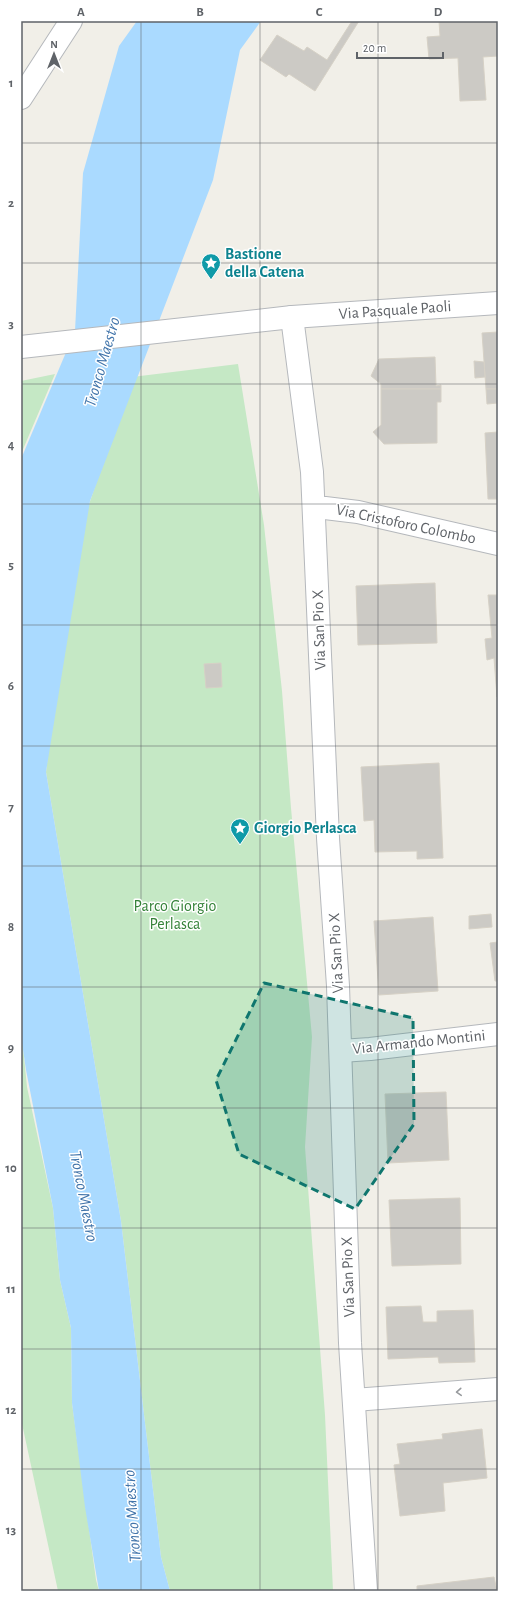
<svg xmlns="http://www.w3.org/2000/svg" width="519" height="1612" viewBox="0 0 519 1612" font-family="'Alegreya Sans',sans-serif">
  <rect width="100%" height="100%" fill="#f1efe8"/>
  <g fill="#c5e8c5">
    <path d="M238 364 264 525 282 691 291 808 312 1037 305 1147 325 1415 333 1591H170L161 1557 121 1221 46 772 62 637 78 537 132 377Z"/>
    <path d="M55 374 21 454V381Z"/>
    <path d="M21 1027 27 1087 53 1208 60 1280 71 1328 72 1403 96 1580 99 1591H58L21 1419Z"/>
  </g>
  <path fill="#aadaff" d="M137 21H261L240 50 213 180 90 501 46 772 121 1221 161 1557 170 1591H99L85 1507 72 1403 71 1328 60 1280 53 1208 26 1070 21 1036V459L75 331 83 173 119 46Z"/>
  <g fill="#cccac5" stroke="#d6d1c6">
    <path d="M352 21H359L315 91 289 74 286 77 260 60 277 35 304 51 307 47 327 60Z"/>
    <path d="M439 21H498V56L483 57 486 100 460 101 458 58 429 59 427 37 440 36Z"/>
    <path d="M498 332V389H486L482 333Z"/>
    <path d="M435 357 436 386 441 385V389H381V384L371 376 379 359Z"/>
    <path d="M474 361 484 362 485 377 475 378Z"/>
    <path d="M381 389H441V402H437V443L384 444 373 432 381 425Z"/>
    <path d="M486 389H498V403L487 404Z"/>
    <path d="M498 432V499H488L485 433Z"/>
    <path d="M435 583 437 643 358 645 356 586Z"/>
    <path d="M488 595H498L497 697 494 658 487 660 485 639 492 638Z"/>
    <path d="M221 663 222 687 206 688 204 664Z"/>
    <path d="M439 763 443 858 417 859V851L375 852 374 820 364 821 361 767Z"/>
    <path d="M491 914 492 927 469 929V916Z"/>
    <path d="M433 917 438 991 379 995 374 921Z"/>
    <path d="M498 942V981H495L490 943Z"/>
    <path d="M446 1092 449 1160 388 1163 385 1094Z"/>
    <path d="M460 1198 461 1264 392 1266 389 1200Z"/>
    <path d="M421 1306 423 1322H437V1311L473 1310 475 1362 439 1363 438 1357 388 1359 386 1307Z"/>
    <path d="M482 1429 487 1478 443 1483 445 1511 400 1516 394 1465 400 1464 397 1444 443 1439 442 1434Z"/>
    <path d="M494 1577 497 1591H417V1586Z"/>
  </g>
  <g fill="none" stroke-linecap="round" stroke-linejoin="round">
    <g stroke="#b5b8bc" stroke-width="24">
      <g id="minor">
        <path d="M21 98 71 21"/>
        <path d="M292 317 312 472 328 838 338 986 350 1343 366 1591"/>
        <path d="M314 508H325L358 512 498 544"/>
        <path d="M341 1051 370 1049 498 1034"/>
        <path d="M354 1400 498 1389"/>
      </g>
    </g>
    <g stroke="#b5b8bc" stroke-width="24">
      <path id="tertiary" d="M21 347 292 317 498 303"/>
    </g>
    <use href="#minor" stroke="#fff" stroke-width="22"/>
    <use href="#tertiary" stroke="#fff" stroke-width="22"/>
  </g>
  <defs><path id="oneway-chevron" d="M-2-3.5L2.5 0L-2 3.5" fill="none" stroke-width="1.6" stroke-linecap="round" stroke-linejoin="round"/></defs>
  <use stroke="#979a9d" href="#oneway-chevron" transform="translate(459 1392) rotate(176)"/>
  <path fill="#0f766e" fill-opacity="0.2" stroke="#0f766e" stroke-width="3" stroke-dasharray="8 5" stroke-linejoin="round" d="M264 983 413 1018 414 1124 355 1209 239 1154 216 1080Z"/>
  <path fill="none" stroke="#5f6368" stroke-width="1" stroke-opacity="0.55" d="M141 21V1591M260 21V1591M378 21V1591M21 143H498M21 263H498M21 384H498M21 504H498M21 625H498M21 746H498M21 866H498M21 987H498M21 1108H498M21 1228H498M21 1349H498M21 1469H498"/>
  <defs>
    <g id="sight-pin" transform="scale(1)"><path d="M0 17L-7.5 6A9.5 9.5 0 1 1 7.5 6Z" fill="#0f9aa8" stroke="#fff"/><path d="M0-6L1.8-2.2L6-1.7L2.9 1.2L3.7 5.4L0 3.3L-3.7 5.4L-2.9 1.2L-6-1.7L-1.8-2.2Z" fill="#fff"/></g>
  </defs>
  <g fill-rule="evenodd">
    <use href="#sight-pin" x="211" y="263"/>
    <use href="#sight-pin" x="240" y="828"/>
  </g>
  <g text-anchor="middle" dominant-baseline="central" stroke-width="3" stroke-linejoin="round" paint-order="stroke">
    <g font-size="16" font-weight="bold" fill="#0d838f" stroke="#fff" text-anchor="start">
      <text x="225" y="254">Bastione<tspan x="225" dy="18">della Catena</tspan></text>
      <text x="254" y="828">Giorgio Perlasca</text>
    </g>
    <g font-size="16" fill="#5f6368" stroke="#fff">
      <text transform="translate(395 310) rotate(-4)">Via Pasquale Paoli</text>
      <text transform="translate(406 524) rotate(12)">Via Cristoforo Colombo</text>
      <text transform="translate(319 630) rotate(-92)">Via San Pio X</text>
      <text transform="translate(336 953) rotate(-93)">Via San Pio X</text>
      <text transform="translate(419 1042) rotate(-6)">Via Armando Montini</text>
      <text transform="translate(348 1277) rotate(-92)">Via San Pio X</text>
    </g>
    <g font-size="16" fill="#348238" stroke="#fff">
      <text x="175" y="906">Parco Giorgio<tspan x="175" dy="18">Perlasca</tspan></text>
    </g>
    <g font-size="17" font-style="italic" fill="#4174aa" stroke="#fff">
      <text transform="translate(102 362) rotate(-74)">Tronco Maestro</text>
      <text transform="translate(84 1196) rotate(79)">Tronco Maestro</text>
      <text transform="translate(132 1516) rotate(-94)">Tronco Maestro</text>
    </g>
  </g>
  <rect width="519" height="1612" fill="none" stroke="#ffffff" stroke-width="44"/>
  <g transform="translate(54 54)" stroke="#ffffff" stroke-width="3" paint-order="stroke">
  <path d="M0-3L7 15L0 10L-7 15Z" fill="#5f6368"/>
  <text y="-6" font-size="11" font-weight="bold" text-anchor="middle" fill="#5f6368">N</text>
  </g>
  <path d="M357 52v6h86v-6" fill="none" stroke="#5f6368" stroke-width="2"/>
  <text x="363" y="52" font-size="12" fill="#5f6368" stroke="#ffffff" stroke-width="3" paint-order="stroke">20 m</text>
  <rect x="22" y="22" width="475" height="1568" fill="none" stroke="#5f6368" stroke-width="1.5"/>
  <g font-size="13" text-anchor="middle" font-weight="bold" fill="#5f6368">
    <text x="81" y="16">A</text>
    <text x="200" y="16">B</text>
    <text x="319" y="16">C</text>
    <text x="438" y="16">D</text>
    <text x="11" y="87">1</text>
    <text x="11" y="207">2</text>
    <text x="11" y="328">3</text>
    <text x="11" y="449">4</text>
    <text x="11" y="569">5</text>
    <text x="11" y="690">6</text>
    <text x="11" y="811">7</text>
    <text x="11" y="931">8</text>
    <text x="11" y="1052">9</text>
    <text x="11" y="1172">10</text>
    <text x="11" y="1293">11</text>
    <text x="11" y="1414">12</text>
    <text x="11" y="1534">13</text>
  </g>
</svg>
